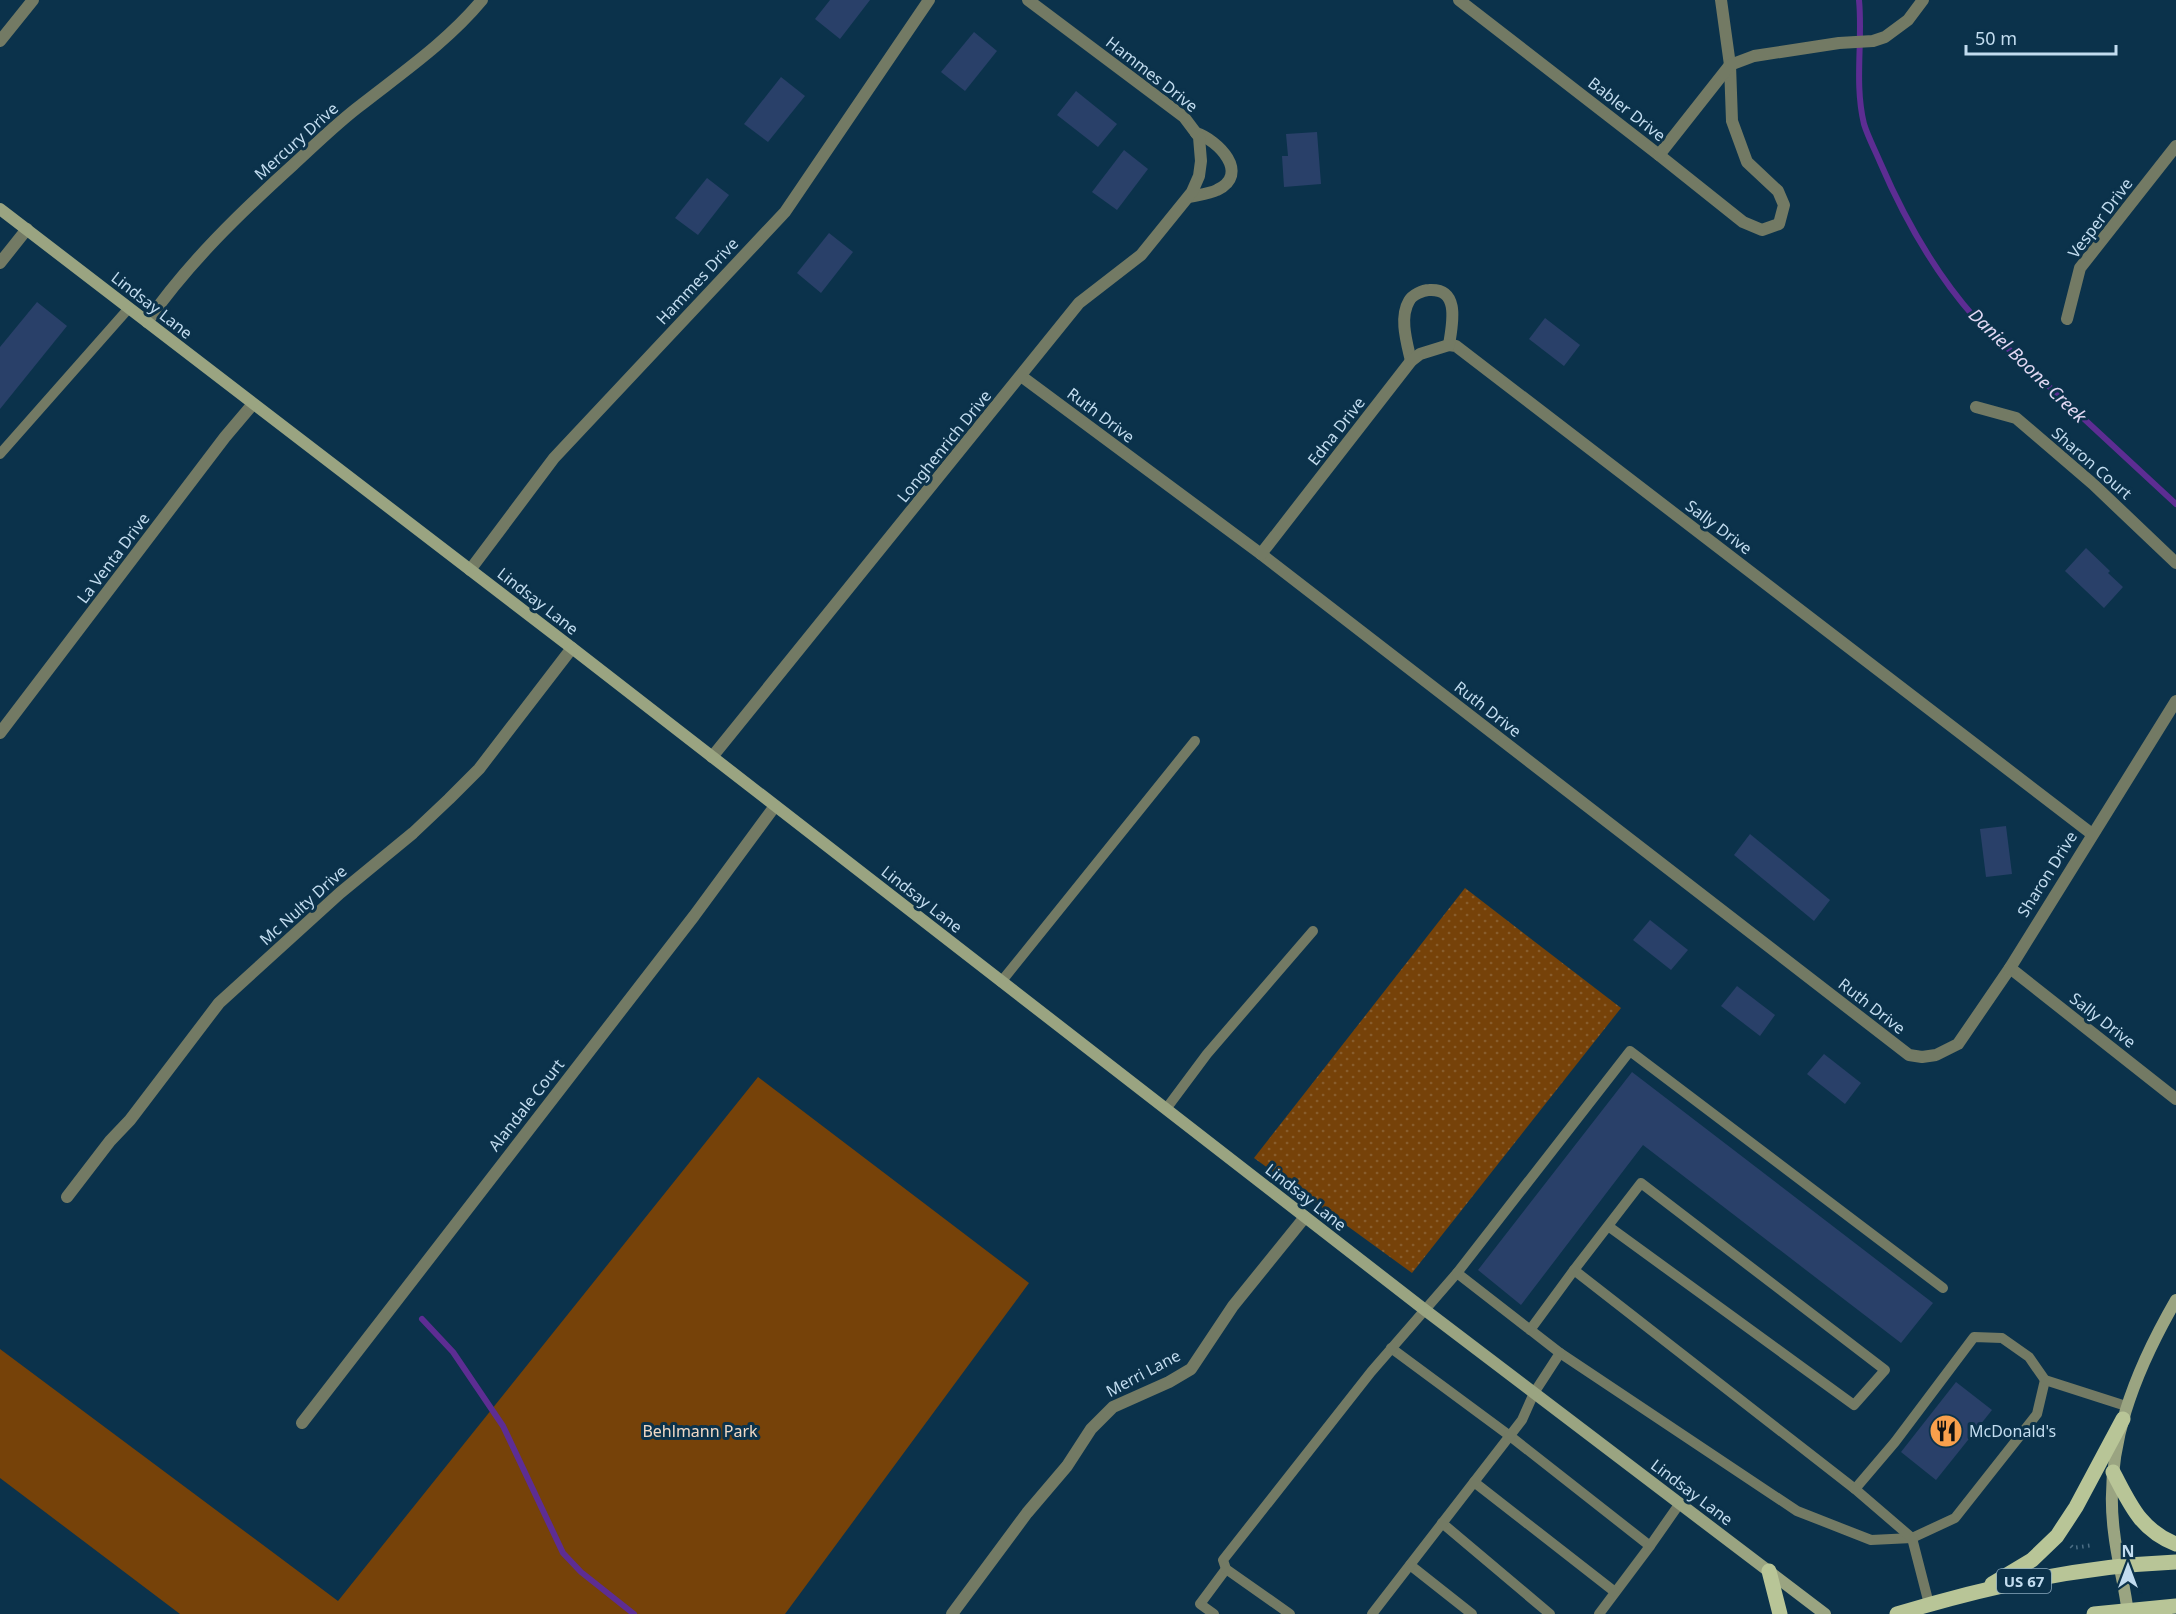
<svg xmlns="http://www.w3.org/2000/svg" width="2176" height="1614" viewBox="0 0 2176 1614" font-family="'Noto Sans',sans-serif">
  <defs>
    <pattern id="grass-dots" width="8" height="8" patternUnits="userSpaceOnUse" patternTransform="scale(1.5)"><rect width="8" height="8" fill="#764209"/><path d="M2 2h.1M6 6h.1" fill="none" stroke="#885d2d" stroke-width="1.8" stroke-linecap="round"/></pattern>
  </defs>
  <rect width="100%" height="100%" fill="#0b324b"/>
  <path fill="url(#grass-dots)" d="M1465 888 1621 1008 1412 1273 1254 1158Z"/>
  <path fill="#764209" d="M758 1077 1029 1283 785 1614H180L0 1478V1349L338 1601Z"/>
  <g fill="none" stroke-linecap="round" stroke-linejoin="round">
    <g stroke="#5d2d93" stroke-width="6">
      <path d="M1859 0C1863 41 1854 83 1864 124 1868 137 1875 150 1880 162 1904 218 1935 273 1975 318L2176 504"/>
      <path d="M422 1319 453 1352 503 1426 563 1553 581 1572 634 1614"/>
    </g>
  </g>
  <g fill="#294069">
    <path d="M830 0H870L840 39 815 19Z"/>
    <path d="M974 32 997 51 965 91 941 72Z"/>
    <path d="M781 77 805 96 768 142 744 124Z"/>
    <path d="M1076 91 1117 124 1098 147 1057 115Z"/>
    <path d="M1317 132 1321 184 1284 187 1282 156H1288L1286 134Z"/>
    <path d="M1124 150 1148 169 1117 210 1092 192Z"/>
    <path d="M707 178 729 195 698 235 675 218Z"/>
    <path d="M829 233 853 252 821 293 797 273Z"/>
    <path d="M37 302 67 326 0 409V347Z"/>
    <path d="M1545 318 1580 345 1564 366 1529 339Z"/>
    <path d="M2086 548 2110 571 2108 573 2123 587 2104 608 2065 571Z"/>
    <path d="M2006 826 2012 874 1986 877 1980 829Z"/>
    <path d="M1750 834 1830 900 1814 921 1734 855Z"/>
    <path d="M1650 920 1688 950 1671 970 1633 940Z"/>
    <path d="M1737 986 1775 1015 1760 1036 1721 1006Z"/>
    <path d="M1824 1054 1861 1083 1845 1104 1807 1074Z"/>
    <path d="M1632 1072 1933 1303 1901 1343 1643 1145 1521 1305 1478 1270Z"/>
    <path d="M1956 1382 1992 1410 1936 1480 1901 1452Z"/>
  </g>
  <g fill="none" stroke-linecap="round" stroke-linejoin="round">
    <path stroke="#4c6e85" stroke-width="4" stroke-dasharray="1.5 4.5" stroke-linecap="butt" d="M2071 1546 2073 1548 2093 1545"/>
    <g stroke="#737a64" stroke-width="10">
      <path d="M0 454 129 308"/>
      <path d="M1001 982 1195 741"/>
      <path d="M1166 1109 1207 1054 1313 931"/>
      <path d="M1574 1270 1641 1183 1885 1370 1854 1405 1608 1226"/>
      <path d="M1530 1330 1574 1270 1855 1489"/>
      <path d="M1391 1348 1510 1436 1650 1546 1599 1614"/>
      <path d="M1560 1353 1797 1511 1871 1540 1912 1538 1955 1518 2037 1414 2045 1380"/>
      <path d="M1474 1482 1615 1592"/>
      <path d="M1442 1523 1550 1614"/>
      <path d="M1650 1546 1680 1503"/>
      <path d="M1410 1565 1472 1614"/>
      <path d="M1929 1604 1912 1538 1855 1489 1895 1442 1974 1337 2002 1338 2029 1357 2045 1380 2126 1406"/>
      <path d="M1214 1614 1200 1604 1226 1569"/>
      <path d="M1290 1614 1226 1569 1223 1560 1371 1372 1457 1273 1630 1051 1943 1288"/>
      <path d="M1372 1614 1522 1420 1534 1393 1560 1353 1457 1273"/>
    </g>
    <g stroke="#737a64" stroke-width="12">
      <path d="M1459 0 1659 155 1743 222 1762 230 1779 224 1784 205 1778 191 1747 162 1732 121 1730 65 1721 0"/>
      <path d="M0 41 33 0"/>
      <path d="M1659 155 1730 65 1754 56 1839 43 1873 41 1885 37 1908 20 1923 0"/>
      <path d="M1189 197C1197 195 1209 194 1217 190 1251 174 1218 140 1196 133"/>
      <path d="M0 263 27 229"/>
      <path d="M2067 319 2080 268 2176 146"/>
      <path d="M147 322C188 263 240 213 293 165 315 145 337 123 361 105 403 72 448 41 482 0"/>
      <path d="M1449 345 1456 346 2092 834"/>
      <path d="M1411 361C1407 343 1399 318 1409 301 1412 295 1423 290 1429 290 1461 288 1452 325 1449 345"/>
      <path d="M1021 376 1261 554 1909 1055 1922 1057 1936 1055 1958 1044 2010 968 2176 701"/>
      <path d="M1976 407 2016 418 2093 484 2176 563"/>
      <path d="M1261 554 1411 361 1420 354 1449 345"/>
      <path d="M470 570 554 458 785 212 929 0"/>
      <path d="M0 733 225 437 253 404"/>
      <path d="M712 757 1079 303 1141 255 1192 192 1199 176 1201 161 1199 137 1184 117 1028 0"/>
      <path d="M2010 968 2176 1099"/>
      <path d="M67 1197 110 1141 130 1120 219 1003 340 893 413 833 449 799 479 769 572 648"/>
      <path d="M302 1423 694 916 775 806"/>
      <path d="M952 1614 1027 1513 1067 1466 1091 1429 1113 1407 1169 1382 1191 1369 1233 1306 1305 1217"/>
    </g>
    <g stroke="#9aa481" stroke-width="12">
      <path d="M0 209 572 648 1425 1310 1825 1614"/>
      <path d="M2128 1614C2125 1586 2117 1560 2114 1532 2103 1449 2135 1371 2176 1300"/>
    </g>
    <g stroke="#b8c597" stroke-width="15">
      <path d="M2113 1472C2130 1504 2140 1530 2176 1544"/>
      <path d="M1769 1571 1780 1614"/>
      <path d="M1992 1584 2032 1560 2057 1536 2076 1507 2123 1419"/>
      <path d="M1897 1614C1988 1586 2080 1566 2176 1562"/>
      <path d="M2094 1614 2176 1606"/>
    </g>
  </g>
  <defs>
    <g id="restaurant-disc" transform="scale(1.725)"><circle r="9.5" fill="#f9a04c" stroke="#0b324b"/><path d="M-5-6h1v4h1v-4h1v4h1v-4h1v5L-1.5 .5V6h-2V.5L-5-1ZM5-6V6H3V1.5H1.5Q1.5-4 5-6Z" fill="#111"/></g>
  </defs>
  <g fill-rule="evenodd">
    <use href="#restaurant-disc" x="1946" y="1431"/>
  </g>
  <g text-anchor="middle" dominant-baseline="central" stroke-width="6" stroke-linejoin="round" paint-order="stroke">
    <rect fill="#0b324b" stroke="#8ba9be" stroke-width="1.5" x="1997" y="1569" width="54" height="24" rx="4.5"/>
    <g font-size="15" font-weight="bold" fill="#c2dcef">
      <text x="2024" y="1581">US 67</text>
    </g>
    <g font-size="16" fill="#c2dcef" stroke="#0b324b">
      <text transform="translate(1152 74) rotate(38)">Hammes Drive</text>
      <text transform="translate(1627 109) rotate(38)">Babler Drive</text>
      <text transform="translate(296 141) rotate(-42)">Mercury Drive</text>
      <text transform="translate(2100 218) rotate(-53)">Vesper Drive</text>
      <text transform="translate(697 281) rotate(-47)">Hammes Drive</text>
      <text transform="translate(152 305) rotate(38)">Lindsay Lane</text>
      <text transform="translate(1101 415) rotate(37)">Ruth Drive</text>
      <text transform="translate(1336 431) rotate(-52)">Edna Drive</text>
      <text transform="translate(944 446) rotate(-51)">Longhenrich Drive</text>
      <text transform="translate(2092 463) rotate(41)">Sharon Court</text>
      <text transform="translate(1719 527) rotate(37)">Sally Drive</text>
      <text transform="translate(113 558) rotate(-53)">La Venta Drive</text>
      <text transform="translate(538 601) rotate(38)">Lindsay Lane</text>
      <text transform="translate(1488 709) rotate(38)">Ruth Drive</text>
      <text transform="translate(2047 874) rotate(-58)">Sharon Drive</text>
      <text transform="translate(922 899) rotate(38)">Lindsay Lane</text>
      <text transform="translate(303 905) rotate(-42)">Mc Nulty Drive</text>
      <text transform="translate(1872 1006) rotate(38)">Ruth Drive</text>
      <text transform="translate(2103 1020) rotate(38)">Sally Drive</text>
      <text transform="translate(526 1105) rotate(-52)">Alandale Court</text>
      <text transform="translate(1306 1197) rotate(38)">Lindsay Lane</text>
      <text transform="translate(1143 1373) rotate(-28)">Merri Lane</text>
      <text transform="translate(1692 1492) rotate(37)">Lindsay Lane</text>
    </g>
    <g font-size="16" fill="#f1d9c5" stroke="#0b324b">
      <text x="700" y="1431">Behlmann Park</text>
    </g>
    <g font-size="16" fill="#c2dcef" stroke="#0b324b" text-anchor="start">
      <text x="1969" y="1431">McDonald's</text>
    </g>
    <g font-size="18" font-style="italic" fill="#e2d9f4" stroke="#0b324b">
      <text transform="translate(2028 365) rotate(44)">Daniel Boone Creek</text>
    </g>
  </g>
  <g transform="translate(2128 1566)" stroke="#0b324b" stroke-width="4.5" paint-order="stroke">
  <path d="M0-4.5L10 22L0 15L-10 22Z" fill="#c2dcef"/>
  <text y="-9" font-size="16" font-weight="bold" text-anchor="middle" fill="#c2dcef">N</text>
  </g>
  <path d="M1966 45v9h150v-9" fill="none" stroke="#c2dcef" stroke-width="3"/>
  <text x="1975" y="45" font-size="18" fill="#c2dcef" stroke="#0b324b" stroke-width="4.5" paint-order="stroke">50 m</text>
</svg>
